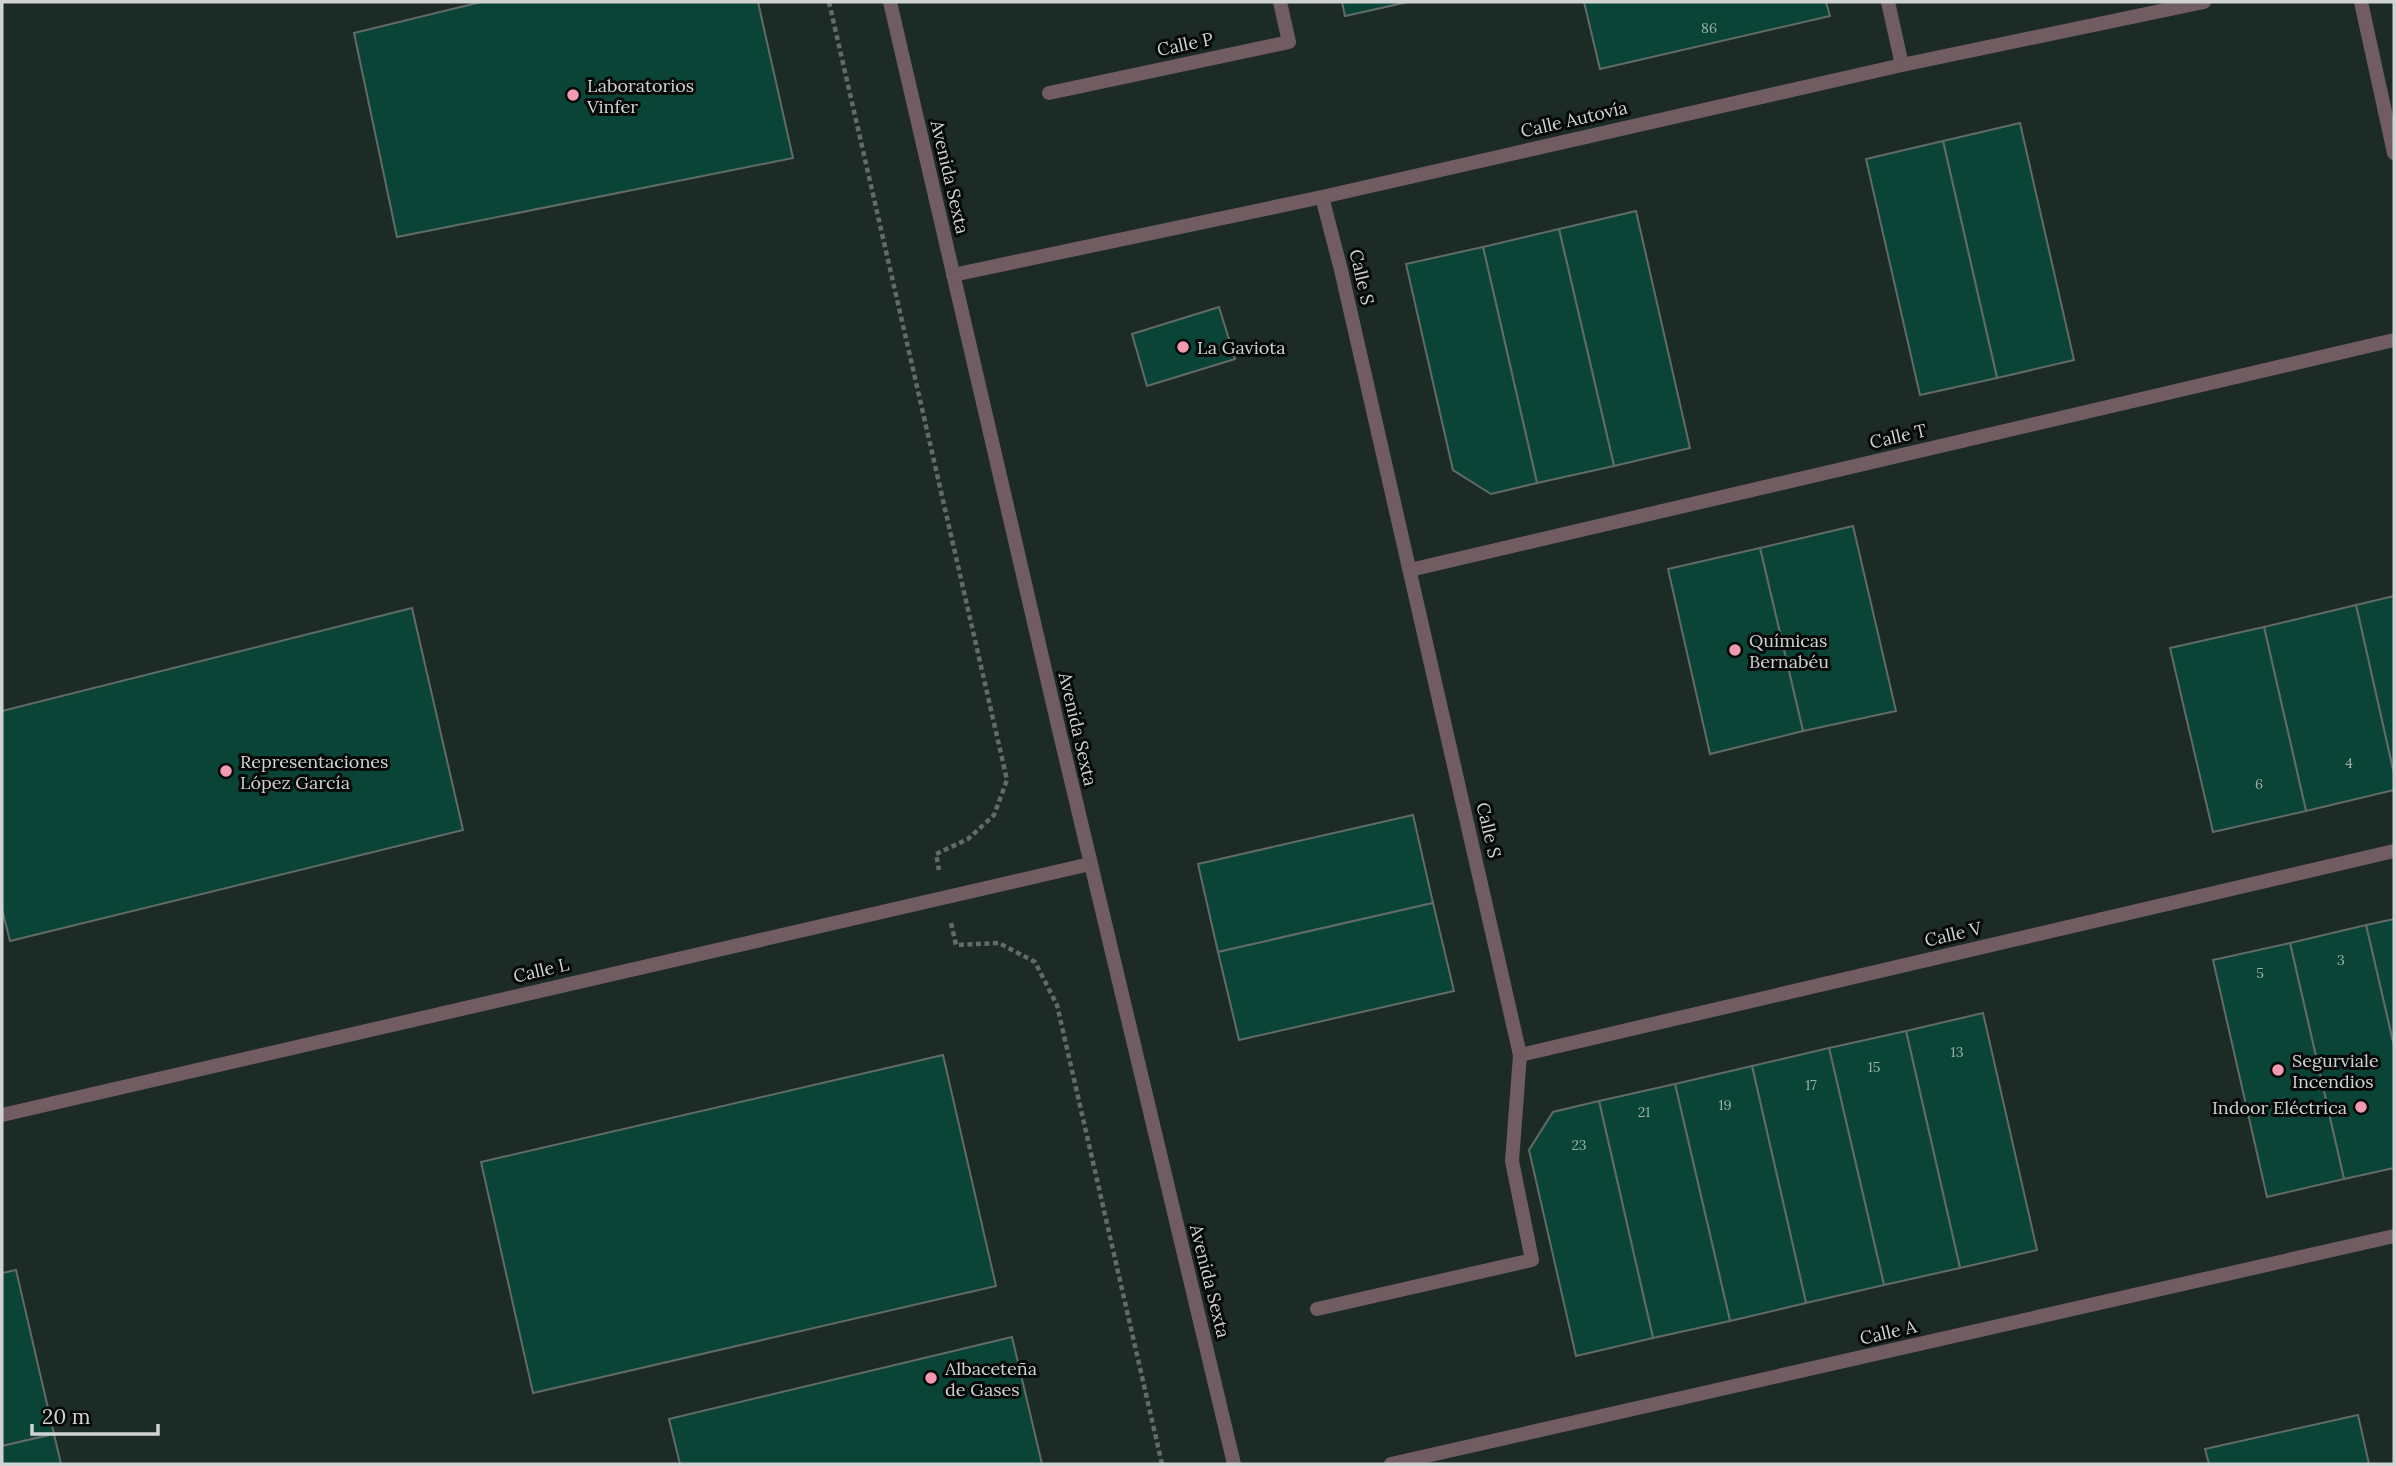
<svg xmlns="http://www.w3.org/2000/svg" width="2396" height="1466" viewBox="0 0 2396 1466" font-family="Lora,serif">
  <rect width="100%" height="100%" fill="#18201d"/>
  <rect fill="#1d2b26" x="2" y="2" width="2392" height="1462"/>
  <g fill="#0a4437" stroke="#626a67" stroke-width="2">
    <path d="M481 2H758L793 158 397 237 354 33Z"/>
    <path d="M1342 2H1408L1345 16Z"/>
    <path d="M1584 2H1826L1830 16 1600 69Z"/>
    <path d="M2020 123 2074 360 1997 378 1943 141Z"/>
    <path d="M1943 141 1997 378 1920 395 1866 159Z"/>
    <path d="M1636 211 1690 448 1614 466 1559 229Z"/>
    <path d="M1559 229 1614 466 1537 483 1483 247Z"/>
    <path d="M1483 247 1537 483 1491 494 1453 470 1406 264Z"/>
    <path d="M1219 307 1235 359 1147 386 1132 334Z"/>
    <path d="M1853 526 1896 711 1803 731 1760 548Z"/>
    <path d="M1760 548 1803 731 1710 754 1668 569Z"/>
    <path d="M2394 596V774L2356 605Z"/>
    <path d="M2356 605 2394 774V790L2306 811 2264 627Z"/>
    <path d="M412 608 463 830 10 941 2 909V711Z"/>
    <path d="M2264 627 2306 811 2213 832 2170 648Z"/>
    <path d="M1413 815 1433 903 1218 952 1198 864Z"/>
    <path d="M1433 903 1454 991 1239 1040 1218 952Z"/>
    <path d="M2394 919V1046L2366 925Z"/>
    <path d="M2366 925 2394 1046V1168L2344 1179 2290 943Z"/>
    <path d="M2290 943 2344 1179 2267 1197 2213 960Z"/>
    <path d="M1983 1013 2037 1250 1960 1268 1906 1031Z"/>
    <path d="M1906 1031 1960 1268 1884 1285 1829 1048Z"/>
    <path d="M1829 1048 1884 1285 1806 1303 1752 1066Z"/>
    <path d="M943 1055 996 1286 533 1393 481 1162Z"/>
    <path d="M1752 1066 1806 1303 1730 1321 1675 1084Z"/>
    <path d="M1675 1084 1730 1321 1653 1338 1599 1101Z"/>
    <path d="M1599 1101 1653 1338 1576 1356 1529 1150 1553 1112Z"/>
    <path d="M16 1270 54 1434 2 1446V1273Z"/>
    <path d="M1012 1337 1042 1464H680L669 1419Z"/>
    <path d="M2358 1415 2369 1464H2209L2205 1449Z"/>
    <path d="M54 1434 61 1464H2V1446Z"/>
  </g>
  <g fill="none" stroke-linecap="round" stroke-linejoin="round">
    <g stroke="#646a68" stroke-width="4.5" stroke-dasharray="5 3.5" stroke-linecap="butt">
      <path d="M829 2 1007 780 994 815 968 839 936 854 939 870"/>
      <path d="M951 923 956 945 999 943 1035 962 1057 1005 1162 1464"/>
    </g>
    <g stroke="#715c61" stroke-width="14">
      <path d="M1888 2 1902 65"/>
      <path d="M1049 93 1289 42 1280 2"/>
      <path d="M1410 570 2394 340"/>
      <path d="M1520 1055 2394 851"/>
      <path d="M1317 1309 1532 1260 1512 1161 1520 1055 1341 270 1322 197"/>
    </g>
    <g stroke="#715c61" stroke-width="14">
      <path d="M890 2 1059 730 1234 1464"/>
      <path d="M2361 2 2394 153"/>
      <path d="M953 275 1322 197 1902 65 2204 2"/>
      <path d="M2 1115 1090 864"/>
      <path d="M1391 1464 2394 1236"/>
    </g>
  </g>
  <g fill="#f19ab1" stroke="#060908" stroke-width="2.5">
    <circle cx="573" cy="95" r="7"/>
    <circle cx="1183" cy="347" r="7"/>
    <circle cx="1735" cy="650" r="7"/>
    <circle cx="226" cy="771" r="7"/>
    <circle cx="2278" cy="1070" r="7"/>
    <circle cx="2361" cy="1107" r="7"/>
    <circle cx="931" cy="1378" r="7"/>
  </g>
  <g text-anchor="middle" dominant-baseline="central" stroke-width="6" stroke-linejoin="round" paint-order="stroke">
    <g font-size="14" fill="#9eb0ab">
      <text x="1709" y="28">86</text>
      <text x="2349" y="763">4</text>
      <text x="2259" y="784">6</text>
      <text x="2341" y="960">3</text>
      <text x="2260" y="973">5</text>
      <text x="1957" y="1052">13</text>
      <text x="1874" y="1067">15</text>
      <text x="1811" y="1085">17</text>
      <text x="1725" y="1105">19</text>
      <text x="1644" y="1112">21</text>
      <text x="1579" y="1145">23</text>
    </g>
    <g font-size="18" fill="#cfd4d2" stroke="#060908">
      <text transform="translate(1185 44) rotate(-12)">Calle P</text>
      <text transform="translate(1574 119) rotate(-13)">Calle Autovía</text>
      <text transform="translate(950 177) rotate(77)">Avenida Sexta</text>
      <text transform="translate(1362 277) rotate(77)">Calle S</text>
      <text transform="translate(1898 436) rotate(-13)">Calle T</text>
      <text transform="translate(1078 729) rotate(77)">Avenida Sexta</text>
      <text transform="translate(1489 830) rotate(77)">Calle S</text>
      <text transform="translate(1953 934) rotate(-13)">Calle V</text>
      <text transform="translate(541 970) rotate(-13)">Calle L</text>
      <text transform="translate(1210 1281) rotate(76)">Avenida Sexta</text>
      <text transform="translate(1888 1332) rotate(-13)">Calle A</text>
    </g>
    <g font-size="18" fill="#cfd4d2" stroke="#060908" text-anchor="start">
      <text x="587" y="85">Laboratorios<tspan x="587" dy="21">Vinfer</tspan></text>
      <text x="1197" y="347">La Gaviota</text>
      <text x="1749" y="640">Químicas<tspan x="1749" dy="21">Bernabéu</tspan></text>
      <text x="240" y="761">Representaciones<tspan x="240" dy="21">López García</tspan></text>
      <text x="2292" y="1060">Segurviale<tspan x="2292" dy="21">Incendios</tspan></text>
      <text x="2347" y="1107" text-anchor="end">Indoor Eléctrica</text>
      <text x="945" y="1368">Albaceteña<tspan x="945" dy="21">de Gases</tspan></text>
    </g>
  </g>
  <rect width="2396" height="1466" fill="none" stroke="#cfd4d2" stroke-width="7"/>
  <path d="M32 1424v10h126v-10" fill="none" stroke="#cfd4d2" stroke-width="3.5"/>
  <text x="42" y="1424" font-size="21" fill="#cfd4d2" stroke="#060908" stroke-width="5" paint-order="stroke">20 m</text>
</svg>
